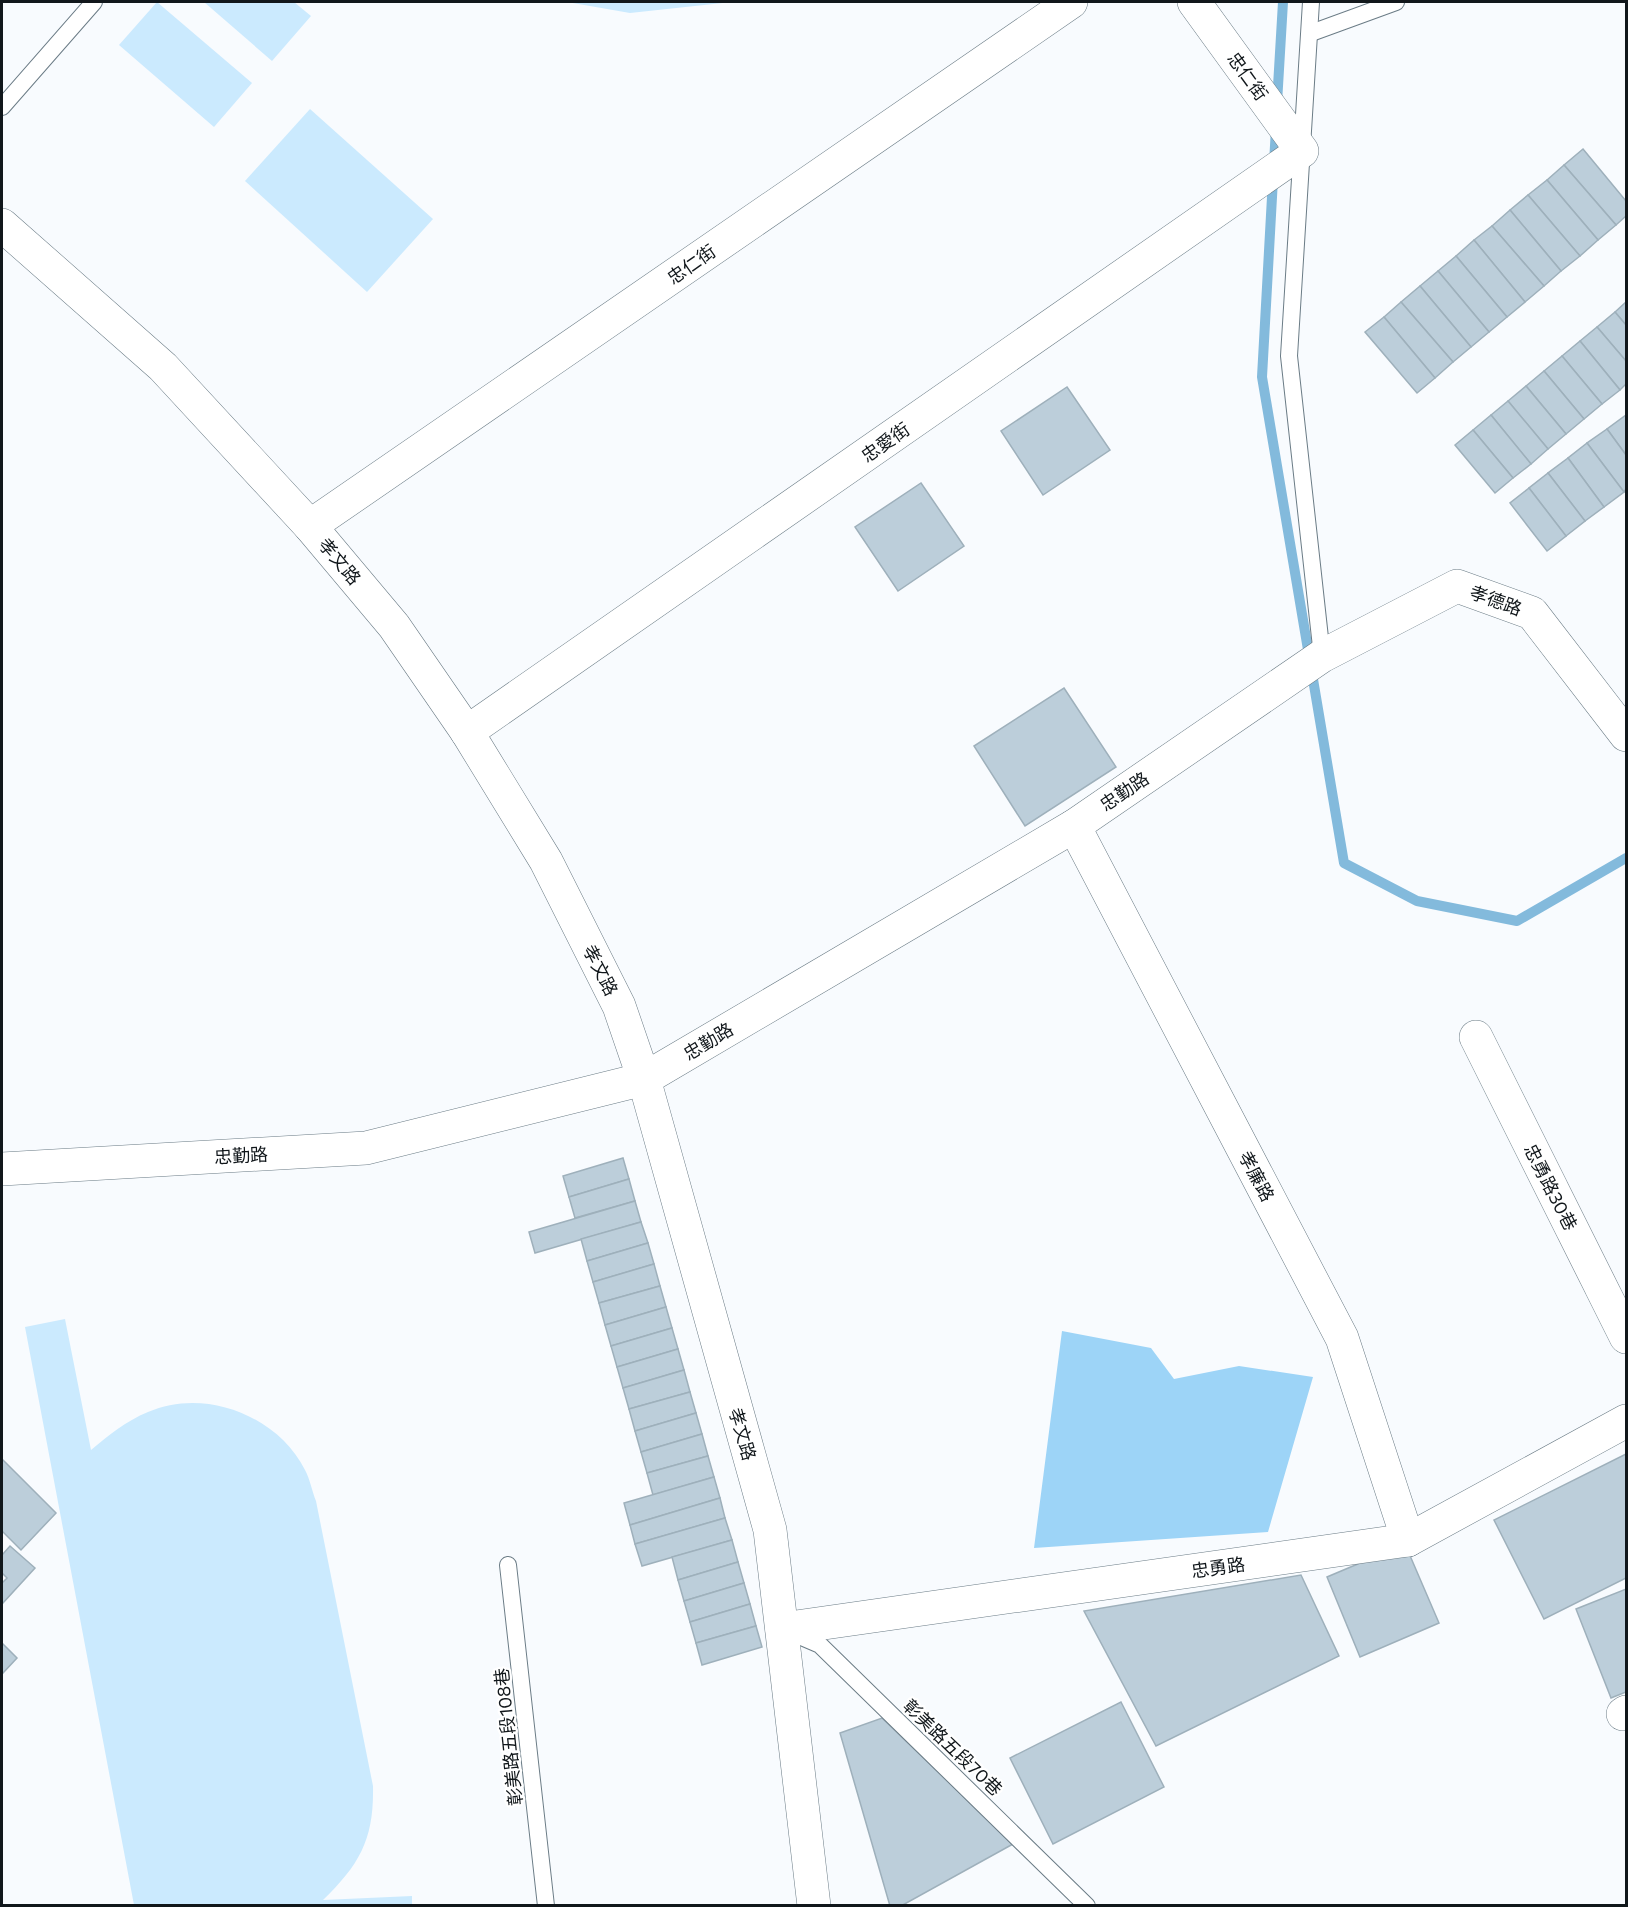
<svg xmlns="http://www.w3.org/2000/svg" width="1628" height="1907" viewBox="0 0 1628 1907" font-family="Commissioner,'Noto Sans TC',sans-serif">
  <rect width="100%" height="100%" fill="#f8fbfe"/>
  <g fill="#cbeafe">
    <path d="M157 2 252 83 214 127 119 45Z"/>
    <path d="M204 2H294L311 16 272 61Z"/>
    <path d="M567 2H732L630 13Z"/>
    <path d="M310 109 433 219 367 292 245 181Z"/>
    <path d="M65 1319 91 1450C109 1435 126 1421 148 1412 205 1387 278 1416 305 1470 310 1479 312 1491 316 1501L373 1786C374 1839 360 1864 323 1900L412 1896V1905H134L25 1327Z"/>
  </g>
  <path fill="#9dd4f7" d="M1062 1331 1151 1348 1174 1379 1239 1366 1313 1377 1268 1532 1034 1548Z"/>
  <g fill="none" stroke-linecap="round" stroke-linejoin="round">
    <g stroke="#83badc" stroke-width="10">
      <path d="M1277 103 1283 2"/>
      <path d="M1274 163 1276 128"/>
      <path d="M1273 179 1262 377 1344 863 1417 901 1517 921 1626 858"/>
    </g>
  </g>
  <g fill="#bcceda" stroke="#9eb0bb" stroke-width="1.5">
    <path d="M1583 149 1626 201V216L1616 225 1564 165Z"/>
    <path d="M1564 165 1616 225 1598 240 1547 180Z"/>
    <path d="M1547 180 1598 240 1580 256 1528 195Z"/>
    <path d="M1528 195 1580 256 1561 271 1510 210Z"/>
    <path d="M1510 210 1561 271 1544 286 1492 226Z"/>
    <path d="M1492 226 1544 286 1525 302 1474 240Z"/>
    <path d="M1474 240 1525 302 1507 317 1456 256Z"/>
    <path d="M1456 256 1507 317 1489 332 1438 271Z"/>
    <path d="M1438 271 1489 332 1471 347 1420 286Z"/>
    <path d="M1420 286 1471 347 1453 362 1401 302Z"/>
    <path d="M1401 302 1453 362 1435 378 1384 317Z"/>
    <path d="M1626 302V325L1615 312Z"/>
    <path d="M1615 312 1626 325V361L1597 327Z"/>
    <path d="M1384 317 1435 378 1417 393 1365 332Z"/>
    <path d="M1597 327 1626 361V384L1620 390 1580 341Z"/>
    <path d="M1580 341 1620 390 1602 404 1562 356Z"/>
    <path d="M1562 356 1602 404 1584 419 1544 371Z"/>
    <path d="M1544 371 1584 419 1566 434 1526 386Z"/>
    <path d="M1526 386 1566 434 1548 449 1508 401Z"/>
    <path d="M1067 387 1110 450 1043 495 1001 431Z"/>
    <path d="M1508 401 1548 449 1531 464 1491 415Z"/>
    <path d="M1491 415 1531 464 1513 478 1473 430Z"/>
    <path d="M1626 415V455L1607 429Z"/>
    <path d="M1607 429 1626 455V489L1624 492 1587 443Z"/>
    <path d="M1473 430 1513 478 1495 493 1455 445Z"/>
    <path d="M1587 443 1624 492 1604 507 1568 458Z"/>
    <path d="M1568 458 1604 507 1585 521 1548 473Z"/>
    <path d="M1548 473 1585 521 1566 536 1529 488Z"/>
    <path d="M921 483 964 546 898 591 855 527Z"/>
    <path d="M1529 488 1566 536 1547 551 1510 503Z"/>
    <path d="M1064 688 1116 767 1025 826 974 746Z"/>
    <path d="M623 1158 629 1179 569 1197 563 1176Z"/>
    <path d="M629 1179 635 1201 575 1218 569 1197Z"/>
    <path d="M635 1201 641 1222 535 1253 529 1232Z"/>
    <path d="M641 1222 648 1243 587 1261 581 1239Z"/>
    <path d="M648 1243 654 1264 593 1282 587 1261Z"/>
    <path d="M654 1264 660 1286 599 1303 593 1282Z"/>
    <path d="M660 1286 666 1307 605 1325 599 1303Z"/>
    <path d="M666 1307 672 1328 611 1346 605 1325Z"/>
    <path d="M672 1328 678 1349 617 1367 611 1346Z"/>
    <path d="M678 1349 684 1370 623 1388 617 1367Z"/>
    <path d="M684 1370 690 1392 629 1409 623 1388Z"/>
    <path d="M690 1392 696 1413 635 1431 629 1409Z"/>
    <path d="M696 1413 702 1434 641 1452 635 1431Z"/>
    <path d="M702 1434 708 1456 647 1473 641 1452Z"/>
    <path d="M1626 1454V1578L1544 1619 1494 1520Z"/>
    <path d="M708 1456 714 1477 653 1495 647 1473Z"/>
    <path d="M2 1459 56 1513 21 1550 2 1531Z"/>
    <path d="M714 1477 720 1498 630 1525 624 1503Z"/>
    <path d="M720 1498 725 1518 635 1544 630 1525Z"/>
    <path d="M725 1518 732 1540 642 1566 635 1544Z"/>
    <path d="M732 1540 738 1562 678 1580 672 1557Z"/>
    <path d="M1405 1544 1439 1623 1360 1657 1327 1577Z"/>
    <path d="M10 1546 35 1568 2 1604V1583L7 1578 2 1573V1555Z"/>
    <path d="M738 1562 744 1583 684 1601 678 1580Z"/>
    <path d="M1301 1575 1339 1656 1156 1746 1084 1611Z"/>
    <path d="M744 1583 750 1604 690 1622 684 1601Z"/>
    <path d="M1626 1589V1692L1611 1698 1576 1609Z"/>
    <path d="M750 1604 756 1626 696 1643 690 1622Z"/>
    <path d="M756 1626 762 1647 702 1665 696 1643Z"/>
    <path d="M2 1643 17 1658 2 1674Z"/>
    <path d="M1121 1702 1164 1787 1053 1844 1010 1758Z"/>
    <path d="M882 1718 1013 1844 901 1906H890L840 1733Z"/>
  </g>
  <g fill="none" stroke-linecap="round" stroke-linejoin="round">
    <g stroke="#6b7c86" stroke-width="18">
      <g id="lane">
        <path d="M1311 2 1289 356 1322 656"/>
        <path d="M1311 33 1396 2"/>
        <path d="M2 107 94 2"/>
        <path d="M508 1565 546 1906"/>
        <path d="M792 1633 820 1645 1087 1906"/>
      </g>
    </g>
    <g stroke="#6b7c86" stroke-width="34">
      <g id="street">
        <path d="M2 225 163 367 310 526 394 626 467 732 546 861 619 1006 644 1079 770 1530 814 1906"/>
        <path d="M310 526 1071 2"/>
        <path d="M467 732 1302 151 1194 2"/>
        <path d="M1074 826 1342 1338 1408 1540"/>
        <path d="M1476 1037 1626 1337"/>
        <path d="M2 1169 366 1148 644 1079 1074 826 1322 656 1457 586 1532 613 1626 735"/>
        <path d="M782 1629 1408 1540 1626 1421"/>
        <path d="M1623 1714 1626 1712"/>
      </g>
    </g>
    <use href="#lane" stroke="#fff" stroke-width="16"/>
    <use href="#street" stroke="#fff" stroke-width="33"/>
  </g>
  <g text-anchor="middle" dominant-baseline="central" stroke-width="4.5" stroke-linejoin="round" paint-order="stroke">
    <g font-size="18" fill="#11171b" stroke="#fff">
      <text transform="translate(1248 76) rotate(54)">忠仁街</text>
      <text transform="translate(691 264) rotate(-35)">忠仁街</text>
      <text transform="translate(885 442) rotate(-35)">忠愛街</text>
      <text transform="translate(340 561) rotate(50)">孝文路</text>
      <text transform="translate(1496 600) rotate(20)">孝德路</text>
      <text transform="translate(1124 791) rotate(-34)">忠勤路</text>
      <text transform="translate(601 970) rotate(63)">孝文路</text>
      <text transform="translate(708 1041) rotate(-31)">忠勤路</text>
      <text transform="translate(241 1155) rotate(-3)">忠勤路</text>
      <text transform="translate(1257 1176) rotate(62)">孝廉路</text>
      <text transform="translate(1551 1187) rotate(63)">忠勇路30巷</text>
      <text transform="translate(743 1434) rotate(74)">孝文路</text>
      <text transform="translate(1218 1567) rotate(-8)">忠勇路</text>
      <text transform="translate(508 1737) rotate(-96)">彰美路五段108巷</text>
      <text transform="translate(953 1747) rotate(44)">彰美路五段70巷</text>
    </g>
  </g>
  <rect width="1628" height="1907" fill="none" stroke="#11171b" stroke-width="6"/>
</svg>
